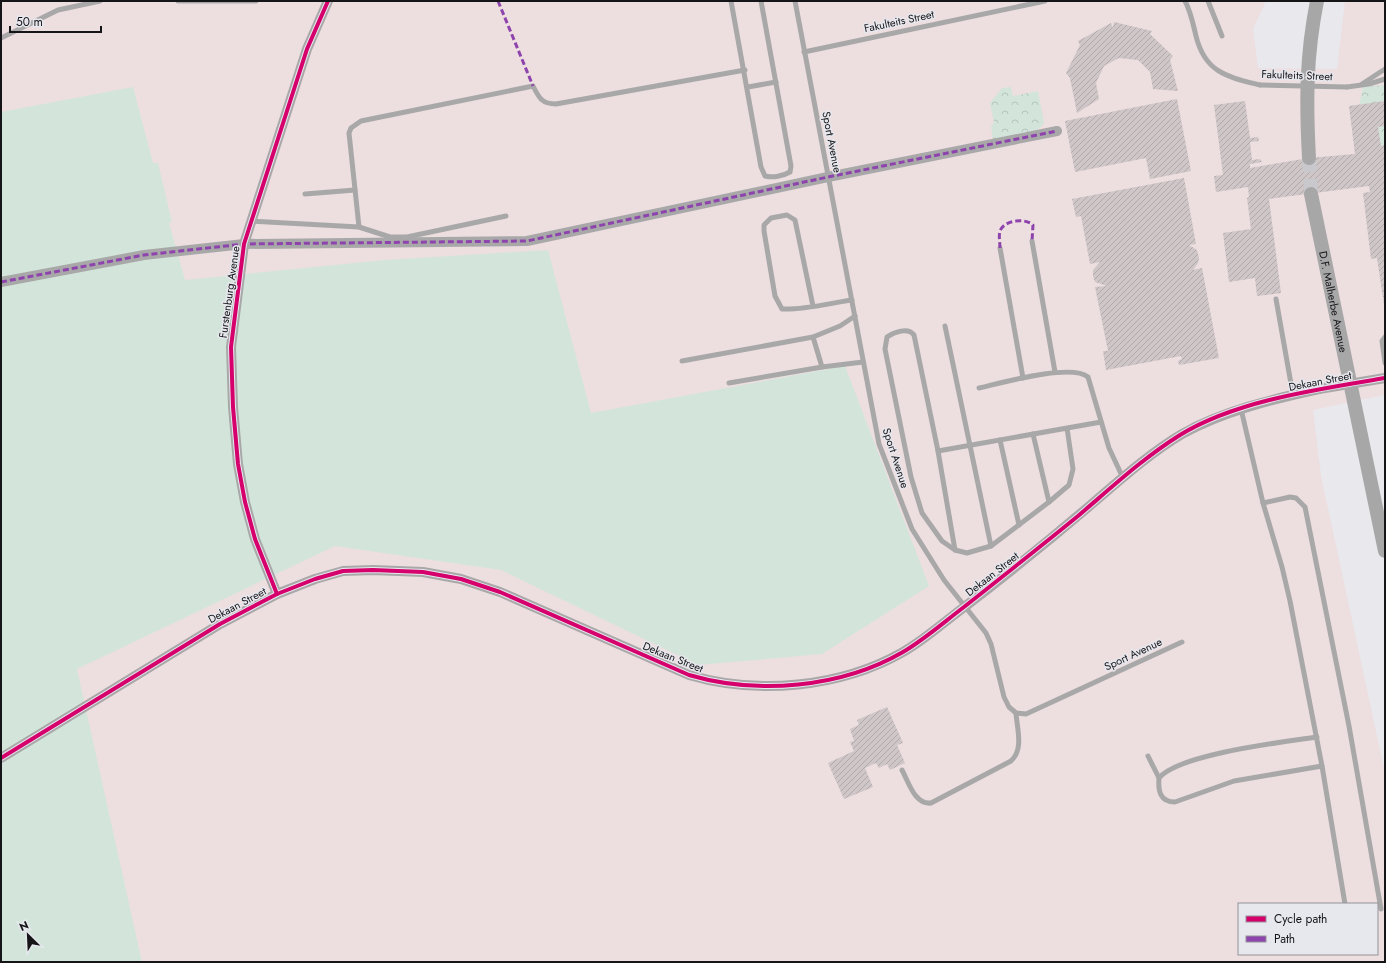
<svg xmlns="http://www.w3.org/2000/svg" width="1386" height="963" viewBox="0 0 1386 963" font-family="Jost,sans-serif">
  <defs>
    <pattern id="park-crowns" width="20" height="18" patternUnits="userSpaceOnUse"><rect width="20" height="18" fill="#d3e5db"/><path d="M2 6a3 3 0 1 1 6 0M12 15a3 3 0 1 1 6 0" fill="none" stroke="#b4c4bb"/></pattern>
    <pattern id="building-hatch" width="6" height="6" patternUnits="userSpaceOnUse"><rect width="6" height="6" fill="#cfc6c7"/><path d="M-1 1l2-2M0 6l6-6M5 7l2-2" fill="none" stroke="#b1a9aa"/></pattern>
  </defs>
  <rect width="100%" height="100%" fill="#e8e8ed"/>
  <path fill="#eddee0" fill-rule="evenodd" d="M1 1H1266L1253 29 1258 68 1337 69 1345 1H1385V398L1384 395 1313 410 1321 476 1385 773V962H1ZM1239 904H1377V954H1239Z"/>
  <path fill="#d3e5db" d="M133 87 153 163H158L172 222 169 223 185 280 385 260 548 250 591 413 845 366 929 586 822 654 698 665 501 570 335 546 77 669 142 962H1V112Z"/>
  <g fill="url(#park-crowns)">
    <path d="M1385 85V102L1359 106 1363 87Z"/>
    <path d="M1011 87 1013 96 1038 91 1044 123C1037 136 1006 138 993 141L991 125 994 123 990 103 1002 88Z"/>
    <path d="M1385 122V145L1379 146 1378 127Z"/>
  </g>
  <g fill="url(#building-hatch)">
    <path d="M1114 22 1152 31 1150 34 1173 56 1170 60 1178 91 1153 89 1150 72 1138 60 1119 58 1104 66 1096 83 1099 99 1077 113 1070 78 1066 73 1080 45 1078 41 1111 23 1113 28Z"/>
    <path d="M1177 99 1191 171 1150 179 1146 158 1075 172 1065 121Z"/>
    <path d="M1245 101 1250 138 1258 137 1259 141 1250 142 1252 160 1260 159 1262 162 1250 164V168L1309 158 1355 154 1349 106 1385 101V126L1378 127 1381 146 1385 145V311L1377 258 1371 259 1363 193 1370 192 1369 186 1269 199 1281 293 1257 296 1255 278 1229 282 1223 233 1251 229 1247 198 1249 197 1248 187 1216 192 1214 176 1223 175 1214 105Z"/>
    <path d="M1184 178 1196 244 1189 245 1197 250 1199 258 1198 263 1193 270 1202 268 1219 358 1179 365 1178 361 1182 359 1181 356 1106 370 1103 351H1108L1095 287 1107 286 1095 282 1093 276V270L1100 262 1090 264 1081 216 1076 217 1072 199Z"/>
    <path d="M887 707 903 743 897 745 905 763 890 770 887 764 879 768 876 763 865 768 873 787 844 799 828 763 854 751 850 742 854 741 850 729 859 725 857 720Z"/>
  </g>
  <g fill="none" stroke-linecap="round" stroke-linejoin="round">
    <path stroke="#c8c8cd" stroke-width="14" stroke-dasharray="14 7" stroke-linecap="butt" d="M1309 158 1311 194"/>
    <g stroke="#a9a8a9" stroke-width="5">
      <path d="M178 1H256"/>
      <path d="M731 1 761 167 765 176C773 178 783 176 790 172L791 166 761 1"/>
      <path d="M795 1 879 444 912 529 944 580 986 633 991 644 1004 697 1009 707 1016 713 1026 714 1182 642"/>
      <path d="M1185 1C1191 12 1193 24 1196 36 1205 73 1228 77 1260 85"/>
      <path d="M1208 1 1222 36"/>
      <path d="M1 38 58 10 100 1"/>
      <path d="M804 52 1045 1"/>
      <path d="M1362 84 1385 69"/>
      <path d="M748 87 776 82"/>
      <path d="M1347 87 1369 84 1385 79"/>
      <path d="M305 194 355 190"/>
      <path d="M251 221 359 227 390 237H407L506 216"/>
      <path d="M359 227 349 133 351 128 361 121 533 86C539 98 542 104 556 104L745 70"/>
      <path d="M1032 241 1055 372"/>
      <path d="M1000 248 1023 378"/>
      <path d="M1276 299 1293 395"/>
      <path d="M813 306 795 220 787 215 771 218 764 225V231L775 296 782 309C805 310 830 303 852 300"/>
      <path d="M855 316 840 326 813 337 822 367 863 362"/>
      <path d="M945 326 991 546"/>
      <path d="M1385 337 1382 341 1385 363"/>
      <path d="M682 361 813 337"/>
      <path d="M729 383 822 367"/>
      <path d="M979 388C1001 383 1071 363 1088 377L1109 448 1123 478"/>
      <path d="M1241 409 1263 503 1282 567 1290 601 1322 766 1345 904"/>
      <path d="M1067 428 1073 469 1069 485 1049 502 991 546 967 553 955 550 942 541 922 513 911 477 885 349 887 337C894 332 908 327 914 335L938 451 1101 422"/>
      <path d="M1033 434 1049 502"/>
      <path d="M1000 440 1019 525"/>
      <path d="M938 451 955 550"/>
      <path d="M1263 503 1290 497 1296 498 1305 507 1349 726 1381 909"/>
      <path d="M1317 737C1283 742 1179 754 1159 778 1158 791 1160 802 1175 802L1234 781 1322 766"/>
      <path d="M1148 756 1159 778"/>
      <path d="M902 770C909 783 915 805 931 803L1011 761C1024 749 1017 729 1016 713"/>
    </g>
    <g stroke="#a9a8a9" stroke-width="10">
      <path d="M1 282 144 255 244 244 527 241 828 177 1057 131"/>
      <path d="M277 594 255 539 245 502 238 464 233 407 231 347 244 244 307 49 328 1"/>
      <path d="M1 758 220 624 277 594 315 579 343 571 373 570 423 572 461 579 500 592 689 675C757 695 840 688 903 652 926 639 945 621 967 605 1010 572 1052 538 1093 503 1121 479 1150 453 1182 434 1223 411 1273 399 1319 389"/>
    </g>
    <g stroke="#a8a7a8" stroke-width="14">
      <path d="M1309 158C1306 102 1306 56 1317 1"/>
      <path id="s1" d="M1311 194 1385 551"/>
    </g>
    <path stroke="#a9a8a9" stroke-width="5" d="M1260 85 1347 87"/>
    <path stroke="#a9a8a9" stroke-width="10" d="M1319 389 1385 378"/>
    <g stroke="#8e44ad" stroke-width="3" stroke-dasharray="6 3" stroke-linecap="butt">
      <path d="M498 1 533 86"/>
      <path d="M1000 248C1000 242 998 234 1001 229 1006 220 1026 218 1033 225L1032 241"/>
      <path d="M1 282 144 255 244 244 527 241 828 177 1057 131"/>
    </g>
    <g stroke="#e7e7ee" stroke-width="6">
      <g id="cycleway">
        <path d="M277 594 255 539 245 502 238 464 233 407 231 347 244 244 307 49 328 1"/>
        <path d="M1 758 220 624 277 594 315 579 343 571 373 570 423 572 461 579 500 592 689 675C757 695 841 688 903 652 925 639 944 622 964 607 1002 577 1040 547 1078 516 1111 488 1143 458 1180 435 1237 400 1320 389 1385 378"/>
      </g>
    </g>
    <use href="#cycleway" stroke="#d6006c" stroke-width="4"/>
  </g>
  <g text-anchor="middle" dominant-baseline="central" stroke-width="3" stroke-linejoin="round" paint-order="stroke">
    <g font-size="11" fill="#151417" stroke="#e7e7ee">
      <text transform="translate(899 21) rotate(-12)">Fakulteits Street</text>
      <text transform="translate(1297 75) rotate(2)">Fakulteits Street</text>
      <text transform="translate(832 142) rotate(79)">Sport Avenue</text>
      <text transform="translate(229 292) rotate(-82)">Furstenburg Avenue</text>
      <text stroke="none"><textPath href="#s1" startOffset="110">D.F. Malherbe Avenue</textPath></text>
      <text transform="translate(1320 381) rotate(-11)">Dekaan Street</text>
      <text transform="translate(896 458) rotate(72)">Sport Avenue</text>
      <text transform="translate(992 574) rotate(-38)">Dekaan Street</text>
      <text transform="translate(237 605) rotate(-28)">Dekaan Street</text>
      <text transform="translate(1133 654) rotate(-25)">Sport Avenue</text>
      <text transform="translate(673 657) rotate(22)">Dekaan Street</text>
    </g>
  </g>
  <rect width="1386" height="963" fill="none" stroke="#151417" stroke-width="4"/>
  <rect x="1238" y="903" width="140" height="52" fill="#e7e7ee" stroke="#939398"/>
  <rect x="1246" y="916" width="20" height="6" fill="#d6006c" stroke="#939398"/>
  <text x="1274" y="923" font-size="12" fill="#151417">Cycle path</text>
  <rect x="1246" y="936" width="20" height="6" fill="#8e44ad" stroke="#939398"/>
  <text x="1274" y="943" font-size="12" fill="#151417">Path</text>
  <g transform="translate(28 935) rotate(336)" stroke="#e7e7ee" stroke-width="3" paint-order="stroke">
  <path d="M0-3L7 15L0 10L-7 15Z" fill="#151417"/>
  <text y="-6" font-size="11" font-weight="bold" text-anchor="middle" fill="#151417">N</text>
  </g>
  <path d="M10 26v6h91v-6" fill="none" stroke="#151417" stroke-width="2"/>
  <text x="16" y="26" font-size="12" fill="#151417" stroke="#e7e7ee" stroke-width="3" paint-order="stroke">50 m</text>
</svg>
